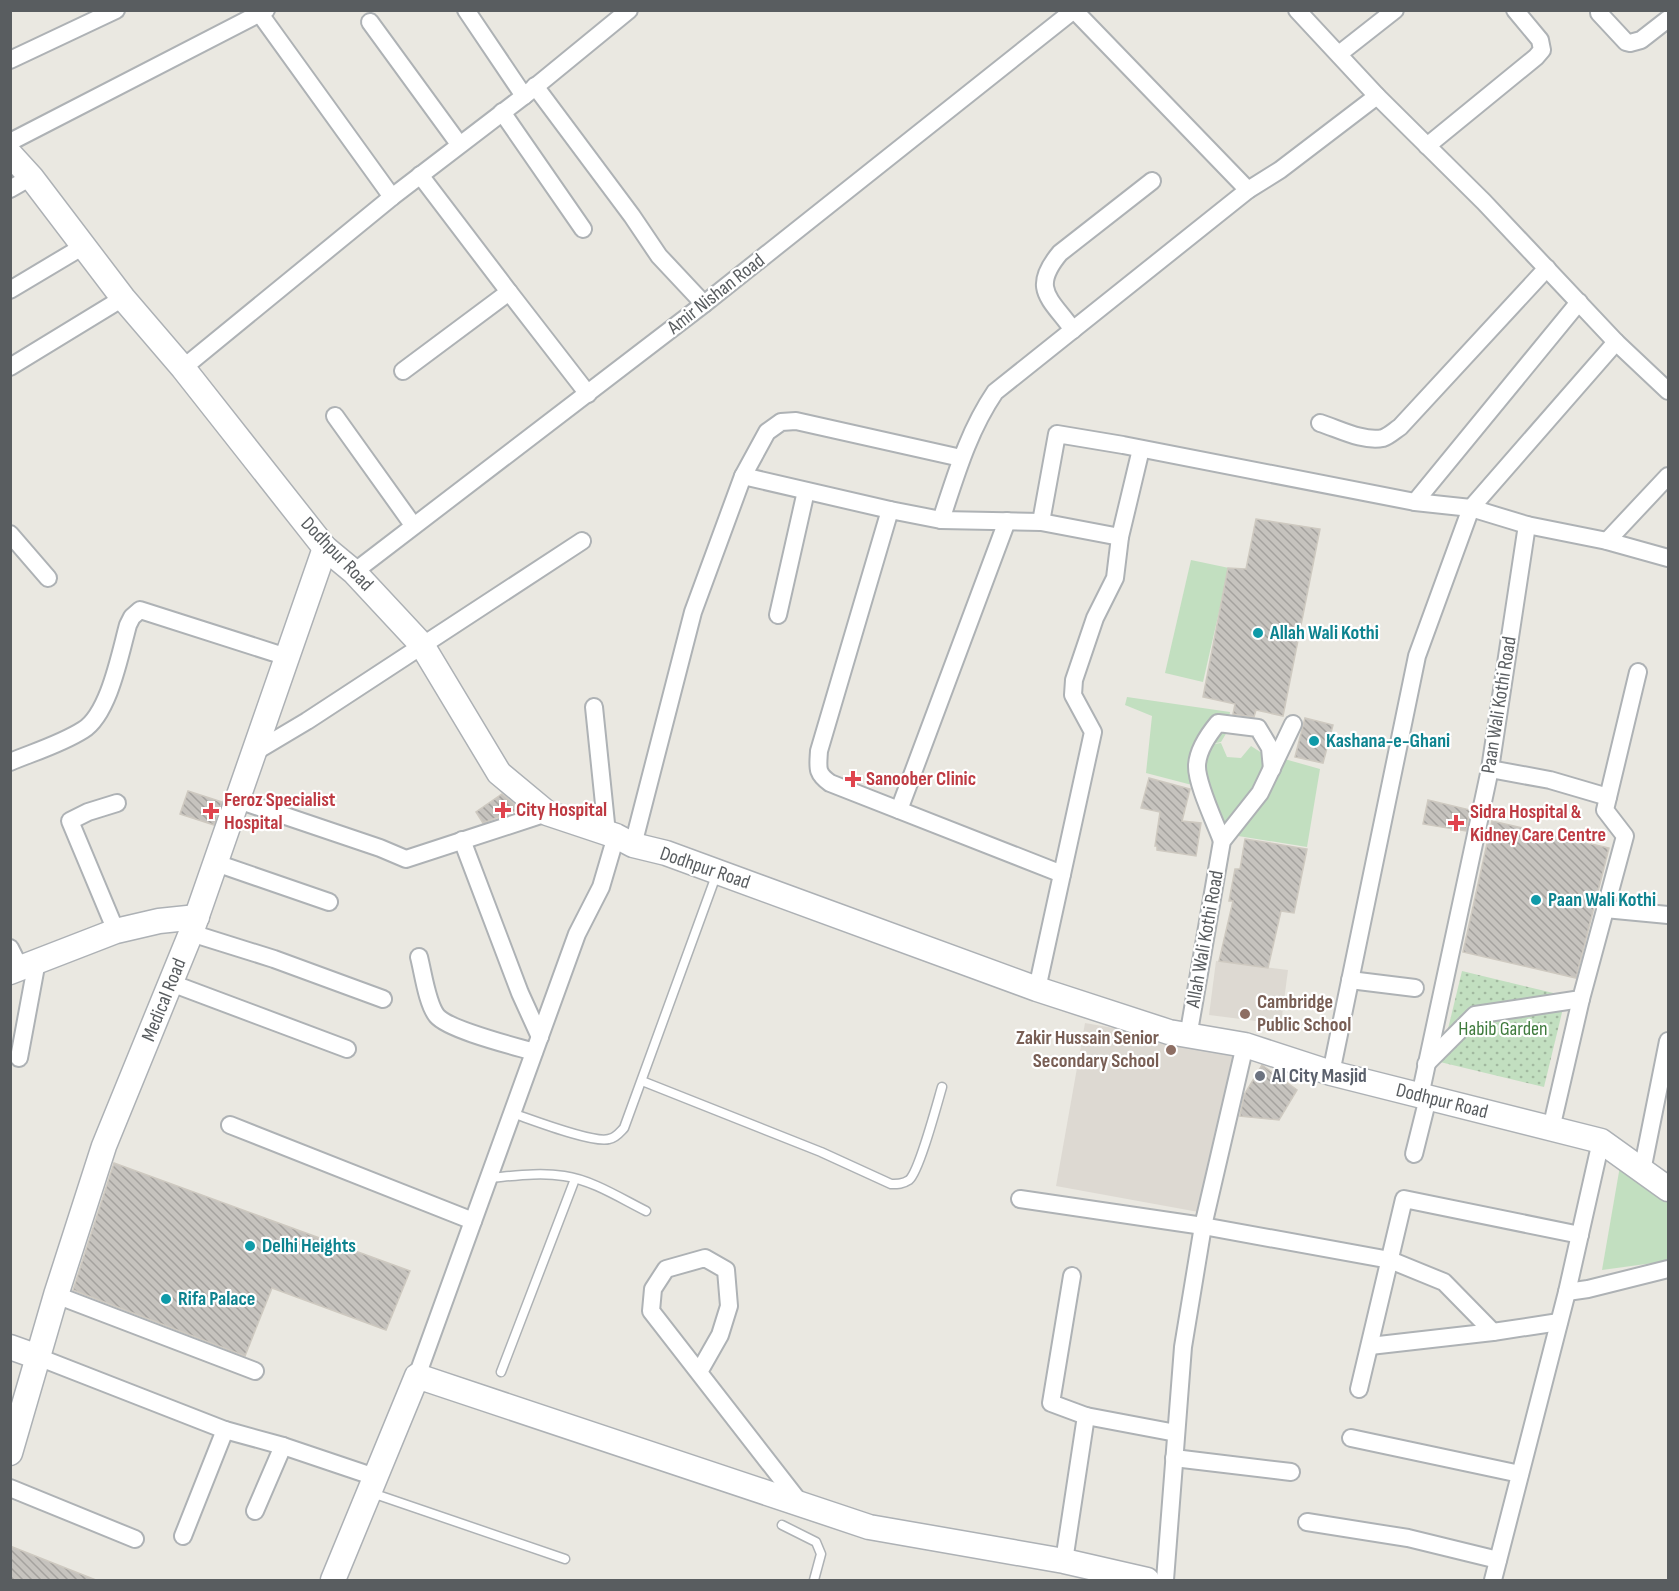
<svg xmlns="http://www.w3.org/2000/svg" width="1679" height="1591" viewBox="0 0 1679 1591" font-family="'Sofia Sans Condensed',sans-serif">
  <defs>
    <pattern id="garden-dots" width="8" height="8" patternUnits="userSpaceOnUse" patternTransform="scale(1.5)"><rect width="8" height="8" fill="#c2dfc0"/><path d="M2 2h.1M6 6h.1" fill="none" stroke="#a1b89f" stroke-width="1.8" stroke-linecap="round"/></pattern>
    <pattern id="building-back-hatch" width="6" height="6" patternUnits="userSpaceOnUse" patternTransform="scale(1.5)"><rect width="6" height="6" fill="#c6c3be"/><path d="M-1 5l2 2M0 0l6 6M5-1l2 2" fill="none" stroke="#a4a29e"/></pattern>
  </defs>
  <rect width="100%" height="100%" fill="#eae8e1"/>
  <g fill="#ddd9d2">
    <path d="M1216 961 1288 970 1281 1024 1209 1015Z"/>
    <path d="M1085 1023 1244 1051 1215 1215 1056 1186Z"/>
  </g>
  <g fill="#c2dfc0">
    <path d="M1191 560 1229 568 1203 682 1165 673Z"/>
    <path d="M1127 697 1230 712 1227 732 1221 742 1207 745 1221 743 1227 757 1241 758 1251 746 1265 755 1266 770 1257 788 1222 830 1192 785 1146 773 1152 716 1125 705Z"/>
    <path d="M1281 758 1320 769 1307 847 1232 835Z"/>
    <path d="M1620 1166 1668 1202V1261L1602 1270Z"/>
  </g>
  <path fill="url(#garden-dots)" d="M1462 971 1566 996 1544 1087 1440 1062Z"/>
  <g fill="url(#building-back-hatch)" stroke="#cec9c0" stroke-width="1.5">
    <path d="M1256 519 1320 529 1283 716 1256 710 1254 717 1233 714 1235 704 1203 697 1228 568 1246 569Z"/>
    <path d="M1305 718 1333 725 1323 763 1295 757Z"/>
    <path d="M1149 778 1190 789 1182 821 1201 823 1196 856 1157 850V846H1155L1160 812 1141 808Z"/>
    <path d="M188 791 222 802 214 825 180 814Z"/>
    <path d="M502 794 520 809 483 823 476 812Z"/>
    <path d="M1428 800 1470 810 1466 831 1423 824Z"/>
    <path d="M1492 821 1609 848 1576 978 1463 952Z"/>
    <path d="M1245 839 1307 849 1294 913 1281 911 1268 968 1219 961 1233 901H1229L1235 869H1240Z"/>
    <path d="M1262 1065 1297 1090 1279 1120 1240 1116 1244 1095Z"/>
    <path d="M114 1163 410 1271 386 1330 272 1288 245 1356 73 1290Z"/>
    <path d="M10 1546 96 1580V1581H10Z"/>
  </g>
  <g fill="none" stroke-linecap="round" stroke-linejoin="round">
    <g stroke="#aeb2b5" stroke-width="11">
      <g id="lane">
        <path d="M642 1081 821 1152 891 1184C898 1184 903 1184 909 1180 919 1172 937 1104 942 1087"/>
        <path d="M512 1113C530 1119 594 1144 609 1139 616 1138 620 1132 624 1128L717 873"/>
        <path d="M489 1178C513 1176 539 1172 564 1176 592 1180 620 1198 646 1211"/>
        <path d="M501 1372 575 1179"/>
        <path d="M372 1493 565 1559"/>
        <path d="M782 1525 816 1542 821 1554 814 1580"/>
      </g>
    </g>
    <g stroke="#aeb2b5" stroke-width="20">
      <g id="street">
        <path d="M466 10 524 96"/>
        <path d="M1074 10 1248 190"/>
        <path d="M1297 10 1377 96 1484 202 1616 342 1668 391"/>
        <path d="M1599 13 1626 42 1630 43 1641 40 1668 19"/>
        <path d="M260 14 392 197"/>
        <path d="M370 22 459 144"/>
        <path d="M1339 54 1395 10"/>
        <path d="M10 60 116 10"/>
        <path d="M535 86 632 216 659 256 704 304"/>
        <path d="M502 112 583 229"/>
        <path d="M10 142 266 10"/>
        <path d="M1427 146 1536 57 1542 50 1540 40 1515 10"/>
        <path d="M420 175 509 292"/>
        <path d="M10 189 31 177"/>
        <path d="M10 290 82 247"/>
        <path d="M1073 330C1050 298 1030 289 1060 253L1152 181"/>
        <path d="M10 367 123 298"/>
        <path d="M183 368 392 197 524 96 629 10"/>
        <path d="M403 371 509 292 588 394"/>
        <path d="M335 416 413 525"/>
        <path d="M1320 423C1339 429 1363 442 1383 438 1389 436 1394 431 1400 427L1547 268"/>
        <path d="M743 476 890 510"/>
        <path d="M1415 502 1579 302"/>
        <path d="M941 520C956 475 968 432 995 392L1248 190 1280 170 1377 96"/>
        <path d="M1041 522 1057 434 1123 445 1415 502 1471 508 1527 525 1607 541 1668 558"/>
        <path d="M10 534 48 578"/>
        <path d="M1607 541 1668 476"/>
        <path d="M354 572 704 304 1074 10"/>
        <path d="M778 615 806 491"/>
        <path d="M594 707 607 833"/>
        <path d="M255 752 307 721 582 541"/>
        <path d="M10 762C34 752 61 744 83 730 109 714 120 654 128 625L132 617 140 610 287 657"/>
        <path d="M1490 769 1550 780 1608 797"/>
        <path d="M238 800 380 848 406 859 547 813"/>
        <path d="M899 810 1007 521"/>
        <path d="M462 840 520 993 540 1037"/>
        <path d="M1222 841C1215 822 1196 783 1197 765 1198 750 1208 735 1218 723L1258 728 1270 748 1272 769"/>
        <path d="M633 845 693 612 743 476 767 432 781 422 796 421 961 458"/>
        <path d="M216 863 329 902"/>
        <path d="M1062 874 830 783C816 773 818 768 819 751L890 510 941 520 1041 522 1120 537"/>
        <path d="M1605 909 1668 915"/>
        <path d="M116 931 70 821 88 812 117 803"/>
        <path d="M191 933 274 959 383 999"/>
        <path d="M10 948 20 968"/>
        <path d="M419 957C423 972 427 1004 437 1016 449 1030 514 1046 534 1052"/>
        <path d="M1350 980 1415 988"/>
        <path d="M171 983 347 1049"/>
        <path d="M1037 989 1093 732 1073 695 1074 680 1095 618 1115 578 1120 537 1141 449"/>
        <path d="M1188 1037 1222 841 1260 793 1293 724"/>
        <path d="M19 1058 37 961"/>
        <path d="M1426 1064 1475 1015 1581 999 1625 836 1605 810 1638 672"/>
        <path d="M1331 1073 1417 656 1471 508 1616 342"/>
        <path d="M1420 1096 1490 769 1527 525"/>
        <path d="M230 1125 473 1221"/>
        <path d="M1551 1129 1581 999"/>
        <path d="M1414 1154 1428 1098"/>
        <path d="M1642 1171 1668 1041"/>
        <path d="M1020 1199 1203 1226 1390 1260 1444 1282 1493 1332"/>
        <path d="M1072 1276 1051 1403 1086 1416 1176 1433"/>
        <path d="M1567 1292 1588 1289 1668 1269"/>
        <path d="M56 1295 255 1371"/>
        <path d="M1370 1346 1493 1332 1559 1322"/>
        <path d="M38 1357 225 1430 283 1446 375 1477"/>
        <path d="M699 1372 720 1335 729 1306 726 1270 705 1258 666 1269 653 1289 651 1311 801 1504"/>
        <path d="M417 1376 577 934 601 887 616 836"/>
        <path d="M1359 1389 1404 1199 1580 1235"/>
        <path d="M1351 1438 1520 1474"/>
        <path d="M1174 1458 1291 1472"/>
        <path d="M10 1488 135 1539"/>
        <path d="M255 1511 283 1446"/>
        <path d="M1307 1522 1408 1538 1498 1560"/>
        <path d="M183 1536 225 1430"/>
        <path d="M1064 1561 1086 1416"/>
        <path d="M1165 1580 1183 1347 1203 1226 1245 1045"/>
        <path d="M1493 1580 1567 1292 1601 1141"/>
      </g>
    </g>
    <g stroke="#adb1b5" stroke-width="27">
      <g id="secondary">
        <path d="M10 154 31 177 123 298 183 368 325 548 354 572 422 645 499 773 547 813 616 836 633 845 666 853 1037 989 1169 1032 1245 1045 1331 1073 1601 1141 1668 1189"/>
        <path d="M10 972 116 931 159 921 197 917"/>
        <path d="M10 1347 38 1357"/>
        <path d="M10 1453 56 1295 104 1146 191 933 325 548"/>
        <path d="M333 1580 417 1376 869 1527 1064 1561 1147 1580"/>
      </g>
    </g>
    <use href="#lane" stroke="#fff" stroke-width="8"/>
    <use href="#street" stroke="#fff" stroke-width="16"/>
    <use href="#secondary" stroke="#fff" stroke-width="24"/>
  </g>
  <g fill="#0f9aa8" stroke="#fff" stroke-width="2">
    <circle cx="1258" cy="633" r="6"/>
    <circle cx="1314" cy="741" r="6"/>
    <circle cx="1536" cy="900" r="6"/>
    <circle cx="250" cy="1246" r="6"/>
    <circle cx="166" cy="1299" r="6"/>
  </g>
  <g fill="#e0444e" stroke="#fff" stroke-width="2">
    <path d="M850 770h6v6h6v6h-6v6h-6v-6h-6v-6h6z"/>
    <path d="M500 801h6v6h6v6h-6v6h-6v-6h-6v-6h6z"/>
    <path d="M208 802h6v6h6v6h-6v6h-6v-6h-6v-6h6z"/>
    <path d="M1453 814h6v6h6v6h-6v6h-6v-6h-6v-6h6z"/>
  </g>
  <g fill="#8d6e63" stroke="#fff" stroke-width="2">
    <circle cx="1245" cy="1014" r="6"/>
    <circle cx="1171" cy="1050" r="6"/>
  </g>
  <circle fill="#6b7280" stroke="#fff" stroke-width="2" cx="1260" cy="1076" r="6"/>
  <g text-anchor="middle" dominant-baseline="central" stroke-width="4.5" stroke-linejoin="round" paint-order="stroke">
    <g font-size="20" fill="#595d60" stroke="#fff">
      <text transform="translate(716 294) rotate(-38)">Amir Nishan Road</text>
      <text transform="translate(337 554) rotate(46)">Dodhpur Road</text>
      <text transform="translate(1499 705) rotate(-81)">Paan Wali Kothi Road</text>
      <text transform="translate(705 868) rotate(19)">Dodhpur Road</text>
      <text transform="translate(1205 939) rotate(-80)">Allah Wali Kothi Road</text>
      <text transform="translate(164 1000) rotate(-68)">Medical Road</text>
      <text transform="translate(1442 1101) rotate(14)">Dodhpur Road</text>
    </g>
    <g font-size="20" font-weight="bold" fill="#0d838f" stroke="#fff" text-anchor="start">
      <text x="1270" y="633">Allah Wali Kothi</text>
      <text x="1326" y="741">Kashana-e-Ghani</text>
      <text x="1548" y="900">Paan Wali Kothi</text>
      <text x="262" y="1246">Delhi Heights</text>
      <text x="178" y="1299">Rifa Palace</text>
    </g>
    <g font-size="20" font-weight="bold" fill="#be3a42" stroke="#fff" text-anchor="start">
      <text x="866" y="779">Sanoober Clinic</text>
      <text x="224" y="800">Feroz Specialist<tspan x="224" dy="23">Hospital</tspan></text>
      <text x="516" y="810">City Hospital</text>
      <text x="1470" y="812">Sidra Hospital &amp;<tspan x="1470" dy="23">Kidney Care Centre</tspan></text>
    </g>
    <g font-size="20" font-weight="bold" fill="#785e54" stroke="#fff" text-anchor="start">
      <text x="1257" y="1002">Cambridge<tspan x="1257" dy="23">Public School</tspan></text>
      <text x="1159" y="1038" text-anchor="end">Zakir Hussain Senior<tspan x="1159" dy="23">Secondary School</tspan></text>
    </g>
    <g font-size="20" fill="#3f7b3d" stroke="#fff">
      <text x="1503" y="1029">Habib Garden</text>
    </g>
    <g font-size="20" font-weight="bold" fill="#5b616d" stroke="#fff" text-anchor="start">
      <text x="1272" y="1076">Al City Masjid</text>
    </g>
  </g>
  <rect width="1679" height="1591" fill="none" stroke="#595d60" stroke-width="24"/>
</svg>
